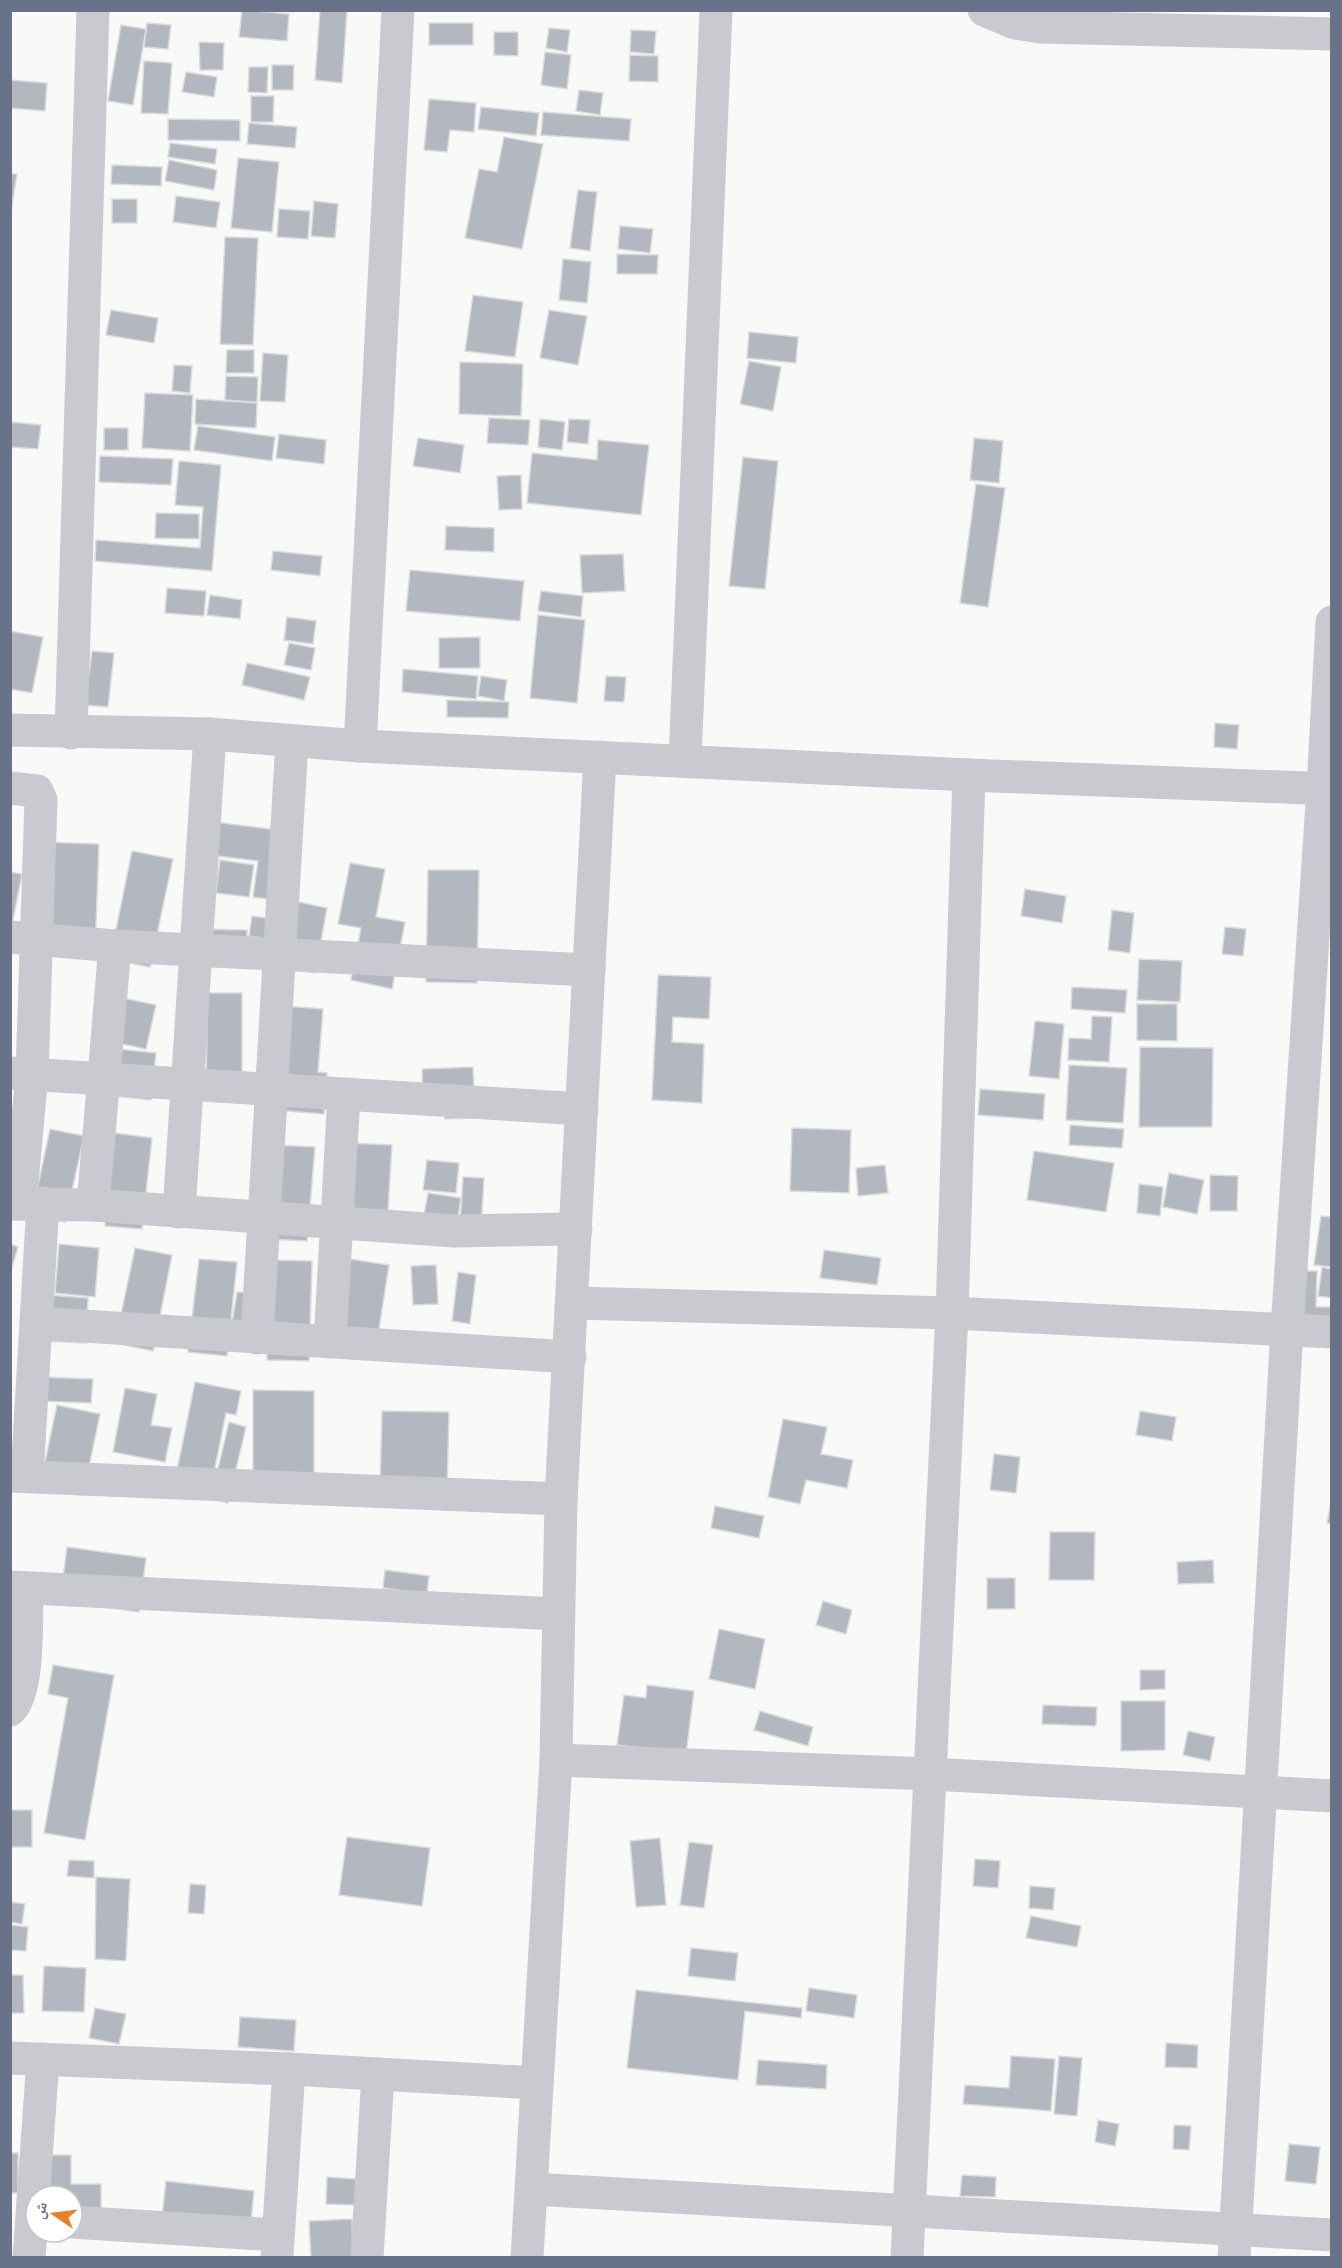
<svg xmlns="http://www.w3.org/2000/svg" width="1342" height="2268" viewBox="0 0 1342 2268" font-family="Barlow,'Noto Naskh Arabic',sans-serif">
  <rect width="100%" height="100%" fill="#f9faf8"/>
  <g fill="#b2b7c0" stroke="#dbdcda" stroke-width="1.5">
    <path d="M242 10 289 14 287 41 239 37Z"/>
    <path d="M320 10H347L342 83 315 80Z"/>
    <path d="M147 23 171 25 168 49 144 47Z"/>
    <rect x="429" y="23" width="44" height="22"/>
    <path d="M121 25 146 29 133 105 108 101Z"/>
    <path d="M549 28 570 30 567 52 546 48Z"/>
    <path d="M631 30 656 31 654 54 630 52Z"/>
    <path d="M494 32H518V56L494 55Z"/>
    <path d="M199 42 224 43 223 70H200Z"/>
    <path d="M545 52 571 55 567 89 541 85Z"/>
    <path d="M630 55 658 56V82L629 81Z"/>
    <path d="M144 61 172 63 168 114 141 113Z"/>
    <path d="M272 65H294L293 90H272Z"/>
    <path d="M249 67H268L267 93 248 92Z"/>
    <path d="M186 72 217 77 214 97 182 92Z"/>
    <path d="M10 80 47 83 45 111 10 108Z"/>
    <path d="M579 90 603 93 600 115 576 111Z"/>
    <path d="M251 96H274L273 122H251Z"/>
    <path d="M429 99 476 103 474 132 450 130 447 152 424 150Z"/>
    <path d="M481 107 539 113 536 136 478 129Z"/>
    <path d="M543 112 631 119 629 141 541 135Z"/>
    <path d="M168 119 240 120V141L168 140Z"/>
    <path d="M249 123 297 127 295 148 247 144Z"/>
    <path d="M504 137 543 144 522 249 465 238 479 169 497 172Z"/>
    <path d="M170 143 217 149 215 164 168 157Z"/>
    <path d="M238 158 279 162 272 232 231 228Z"/>
    <path d="M169 160 217 170 214 190 165 181Z"/>
    <path d="M112 165 162 167 161 186 111 184Z"/>
    <path d="M10 174H17L11 212H10Z"/>
    <path d="M578 190 597 192 590 251 570 248Z"/>
    <path d="M176 196 220 202 216 228 173 222Z"/>
    <rect x="112" y="199" width="25" height="24"/>
    <path d="M314 201 338 204 335 238 311 236Z"/>
    <path d="M279 209 310 211 308 239 277 237Z"/>
    <path d="M620 226 653 229 650 253 618 249Z"/>
    <path d="M225 237 258 238 253 345 220 344Z"/>
    <path d="M617 254 658 255 657 274H617Z"/>
    <path d="M563 259 591 262 587 303 559 300Z"/>
    <path d="M473 295 523 302 515 357 465 351Z"/>
    <path d="M111 310 158 318 154 343 106 335Z"/>
    <path d="M549 310 587 316 578 365 540 358Z"/>
    <path d="M749 332 798 337 796 363 747 358Z"/>
    <path d="M227 350H254V373H226Z"/>
    <path d="M263 353 288 355 285 402 260 401Z"/>
    <path d="M749 361 781 367 773 411 740 404Z"/>
    <path d="M460 362 523 364 521 416 459 414Z"/>
    <path d="M174 365 192 366 190 393 172 391Z"/>
    <path d="M226 376 258 377 257 402 225 400Z"/>
    <path d="M145 393 193 395 190 451 142 448Z"/>
    <path d="M196 399 257 403 256 428 195 424Z"/>
    <path d="M489 418 530 420 528 445 487 443Z"/>
    <path d="M540 419 565 422 562 450 538 447Z"/>
    <path d="M569 419 590 420 588 444 567 442Z"/>
    <path d="M10 422 41 425 38 449 10 447Z"/>
    <path d="M198 426 275 437 272 461 194 450Z"/>
    <rect x="104" y="428" width="24" height="22"/>
    <path d="M279 434 326 440 324 464 276 458Z"/>
    <path d="M418 438 464 445 460 473 413 466Z"/>
    <path d="M974 438 1003 441 999 483 970 480Z"/>
    <path d="M598 440 649 445 641 515 527 503 532 453 597 460Z"/>
    <path d="M100 456 173 459 171 485 99 482Z"/>
    <path d="M743 457 778 461 765 589 729 586Z"/>
    <path d="M179 461 221 465 212 571 95 561 96 540 200 548 203 507 175 505Z"/>
    <path d="M521 475 522 509 499 510 497 476Z"/>
    <path d="M976 484 1005 488 988 607 960 603Z"/>
    <path d="M156 513 199 514V539L155 538Z"/>
    <path d="M446 526 494 528V552L445 550Z"/>
    <path d="M273 551 322 556 320 576 271 570Z"/>
    <path d="M623 554 625 591 582 593 580 555Z"/>
    <path d="M410 570 524 581 520 621 406 611Z"/>
    <path d="M167 588 206 591 204 616 165 613Z"/>
    <path d="M541 591 583 596 581 617 538 611Z"/>
    <path d="M210 595 242 600 240 619 207 615Z"/>
    <path d="M538 615 585 620 577 703 530 698Z"/>
    <path d="M287 617 316 621 313 644 284 640Z"/>
    <path d="M10 631 43 637 32 693 10 689Z"/>
    <path d="M480 637V668H439V638Z"/>
    <path d="M289 643 315 648 311 670 284 665Z"/>
    <path d="M92 651 114 653 108 707 85 705Z"/>
    <path d="M247 663 310 677 304 700 242 685Z"/>
    <path d="M403 669 478 676 476 699 402 692Z"/>
    <path d="M481 676 507 680 504 701 478 696Z"/>
    <path d="M606 676 626 677 624 702 604 701Z"/>
    <path d="M447 700 509 702 508 718 447 717Z"/>
    <path d="M1215 723 1239 725 1237 749 1214 747Z"/>
    <path d="M214 822 277 830 268 899 253 897 258 861 210 855Z"/>
    <path d="M45 842 99 844 95 951 42 950Z"/>
    <path d="M132 851 173 859 150 967 110 959Z"/>
    <path d="M220 860 254 865 249 897 216 893Z"/>
    <path d="M350 863 385 869 376 917 405 922 392 989 351 980 361 928 338 924Z"/>
    <path d="M428 870H479L477 983 426 982Z"/>
    <path d="M10 872 22 874 10 935Z"/>
    <path d="M1025 889 1066 896 1062 923 1021 916Z"/>
    <path d="M294 901 327 908 315 973 282 966Z"/>
    <path d="M1112 910 1134 913 1130 953 1108 950Z"/>
    <path d="M252 916 286 921 283 941 249 936Z"/>
    <path d="M1225 927 1246 929 1243 956 1222 954Z"/>
    <path d="M193 929 247 930V951Z"/>
    <path d="M1139 959 1182 961 1180 1002 1137 1000Z"/>
    <path d="M658 975 711 977 709 1019 673 1017 672 1042 704 1044 702 1103 652 1100Z"/>
    <path d="M1072 987 1127 990 1125 1013 1071 1009Z"/>
    <path d="M191 993H242V1095H206L207 1021Z"/>
    <path d="M123 998 156 1005 146 1049 113 1042Z"/>
    <path d="M1137 1004H1177V1041L1137 1040Z"/>
    <path d="M284 1006 323 1009 318 1072 327 1073 324 1114 262 1109Z"/>
    <path d="M1092 1016 1112 1017 1109 1062 1068 1060 1069 1038 1091 1039Z"/>
    <path d="M1035 1021 1064 1024 1059 1079 1029 1076Z"/>
    <path d="M1140 1047 1213 1048 1212 1127H1139Z"/>
    <path d="M109 1048 156 1053 151 1100 105 1095Z"/>
    <path d="M1069 1065 1127 1068 1123 1123 1066 1120Z"/>
    <path d="M473 1067 475 1118 445 1119 444 1102 423 1103 422 1069Z"/>
    <path d="M980 1089 1045 1094 1043 1120 978 1115Z"/>
    <path d="M1070 1125 1124 1129 1122 1148 1069 1145Z"/>
    <path d="M792 1128 851 1130 849 1193 790 1191Z"/>
    <path d="M50 1129 84 1136 65 1222 32 1214Z"/>
    <path d="M115 1133 152 1138 142 1229 105 1226Z"/>
    <path d="M347 1143 392 1145 386 1241 341 1238Z"/>
    <path d="M276 1145 315 1147 307 1241 269 1239Z"/>
    <path d="M1034 1151 1114 1163 1106 1212 1027 1200Z"/>
    <path d="M427 1160 459 1163 456 1193 423 1190Z"/>
    <path d="M885 1165 888 1193 858 1196 856 1168Z"/>
    <path d="M1169 1173 1204 1180 1197 1214 1163 1207Z"/>
    <path d="M1210 1175 1238 1176 1237 1211H1210Z"/>
    <path d="M463 1177 484 1178 481 1229 460 1228Z"/>
    <path d="M1139 1184 1163 1187 1160 1216 1137 1213Z"/>
    <path d="M428 1193 461 1198 453 1247 419 1242Z"/>
    <path d="M1321 1216 1332 1217V1267L1314 1265Z"/>
    <path d="M10 1244 18 1247 10 1274Z"/>
    <path d="M59 1244 99 1248 95 1297 55 1293Z"/>
    <path d="M135 1248 172 1255 153 1351 115 1343Z"/>
    <path d="M824 1250 881 1258 877 1285 820 1278Z"/>
    <path d="M199 1259 237 1262 227 1356 188 1352Z"/>
    <path d="M349 1259 389 1265 375 1354 335 1347Z"/>
    <path d="M270 1260 312 1261 309 1361 267 1360Z"/>
    <path d="M436 1265 438 1304 413 1305 411 1266Z"/>
    <path d="M1322 1267 1332 1269V1298L1318 1296Z"/>
    <path d="M1294 1271H1317L1316 1307H1332V1325H1294Z"/>
    <path d="M458 1272 476 1275 470 1324 452 1321Z"/>
    <path d="M237 1292 250 1293 245 1326 232 1324Z"/>
    <path d="M48 1295 88 1298 86 1343 45 1341Z"/>
    <path d="M40 1377 93 1379 91 1403 38 1401Z"/>
    <path d="M195 1382 241 1391 236 1415 226 1413 212 1482 176 1475Z"/>
    <path d="M125 1388 157 1394 151 1425 172 1428 165 1462 113 1452Z"/>
    <path d="M253 1390 314 1391V1492H253Z"/>
    <path d="M57 1405 100 1414 83 1495 40 1486Z"/>
    <path d="M382 1411 449 1412 447 1491 380 1490Z"/>
    <path d="M1140 1411 1176 1417 1172 1441 1136 1435Z"/>
    <path d="M783 1419 827 1427 821 1454 853 1460 847 1488 806 1480 800 1504 768 1497Z"/>
    <path d="M229 1422 246 1427 228 1503 211 1499Z"/>
    <path d="M994 1454 1020 1457 1016 1493 990 1490Z"/>
    <path d="M715 1506 764 1516 759 1538 711 1528Z"/>
    <path d="M1330 1506H1332V1524L1327 1523Z"/>
    <path d="M1050 1532H1095L1094 1580H1049Z"/>
    <path d="M67 1547 146 1558 139 1612 60 1601Z"/>
    <path d="M1213 1560 1214 1583 1178 1584 1177 1562Z"/>
    <path d="M385 1570 429 1576 427 1594 383 1588Z"/>
    <rect x="987" y="1578" width="28" height="31"/>
    <path d="M823 1601 852 1610 846 1634 816 1625Z"/>
    <path d="M719 1629 765 1639 755 1689 709 1679Z"/>
    <path d="M53 1665 114 1675 85 1840 44 1833 68 1698 48 1694Z"/>
    <path d="M1140 1670H1165V1689L1140 1690Z"/>
    <path d="M647 1685 694 1691 686 1754 617 1745 624 1695 646 1698Z"/>
    <path d="M1121 1701H1165V1750L1121 1751Z"/>
    <path d="M1043 1705 1097 1707 1096 1726 1042 1724Z"/>
    <path d="M760 1711 813 1727 808 1746 754 1730Z"/>
    <path d="M1188 1731 1215 1737 1210 1761 1183 1755Z"/>
    <rect x="10" y="1810" width="22" height="37"/>
    <path d="M347 1837 430 1848 422 1906 339 1895Z"/>
    <path d="M660 1838 666 1905 636 1907 630 1841Z"/>
    <path d="M689 1842 713 1845 704 1908 680 1905Z"/>
    <path d="M975 1859 1000 1861 998 1888 973 1886Z"/>
    <path d="M69 1860 94 1861V1878L67 1876Z"/>
    <path d="M96 1877 130 1879 126 1961 95 1959Z"/>
    <path d="M190 1884 206 1885 204 1914 188 1913Z"/>
    <path d="M1030 1886 1055 1888 1053 1910 1029 1908Z"/>
    <path d="M10 1902 25 1904 22 1924 10 1922Z"/>
    <path d="M1031 1916 1081 1926 1077 1947 1026 1938Z"/>
    <path d="M10 1925 28 1927 26 1951 10 1950Z"/>
    <path d="M691 1948 738 1953 735 1981 688 1976Z"/>
    <path d="M44 1966 86 1968 84 2012 42 2011Z"/>
    <path d="M10 1975H23L24 2013H10Z"/>
    <path d="M809 1988 857 1995 854 2018 806 2011Z"/>
    <path d="M636 1990 802 2008 801 2018 745 2011 738 2080 627 2068Z"/>
    <path d="M95 2008 126 2014 119 2044 89 2038Z"/>
    <path d="M240 2017 296 2020 294 2051 238 2047Z"/>
    <path d="M1166 2043 1198 2045 1197 2068 1165 2067Z"/>
    <path d="M1011 2056 1055 2059 1051 2111 963 2104 965 2085 1009 2088Z"/>
    <path d="M1059 2056 1082 2058 1077 2116 1054 2114Z"/>
    <path d="M758 2060 827 2065 826 2089 756 2085Z"/>
    <path d="M1098 2120 1119 2124 1115 2146 1095 2142Z"/>
    <path d="M1174 2125 1191 2126 1189 2150 1173 2149Z"/>
    <path d="M1289 2144 1320 2147 1316 2184 1285 2181Z"/>
    <rect x="10" y="2153" width="8" height="40"/>
    <path d="M43 2155H71V2184H101V2215H72V2196H43Z"/>
    <path d="M962 2175 996 2177 995 2197 960 2196Z"/>
    <path d="M327 2177 356 2179 355 2205 326 2204Z"/>
    <path d="M166 2181 254 2191 249 2242 162 2217Z"/>
    <path d="M352 2219 353 2258H311L309 2221Z"/>
  </g>
  <g fill="none" stroke-linecap="round" stroke-linejoin="round">
    <g stroke="#c8cacf" stroke-width="33">
      <path d="M984 10 1015 23 1040 27 1332 34"/>
      <path d="M10 730 210 734 360 746 969 775 1332 789"/>
      <path d="M71 733 93 10"/>
      <path d="M360 746 398 10"/>
      <path d="M685 761 716 10"/>
      <path d="M10 788 37 791 41 800 32 1074 20 1204"/>
      <path d="M10 937 115 946 589 970"/>
      <path d="M10 1073 582 1109"/>
      <path d="M10 1204 93 1205 454 1231 576 1229"/>
      <path d="M93 1205 115 946"/>
      <path d="M179 1212 210 734"/>
      <path d="M573 1303 952 1313 1332 1332"/>
      <path d="M36 1323 570 1357"/>
      <path d="M257 1338 292 741"/>
      <path d="M330 1342 344 1095"/>
      <path d="M10 1476 561 1499"/>
      <path d="M27 1476 43 1203"/>
      <path d="M10 1587 557 1614"/>
      <path d="M10 1710C30 1692 26 1616 27 1588"/>
      <path d="M556 1760 931 1774 1332 1796"/>
      <path d="M10 2058 289 2069 537 2083"/>
      <path d="M532 2189 1332 2235"/>
      <path d="M72 2222 278 2235"/>
      <path d="M277 2256 289 2069"/>
      <path d="M29 2258 43 2059"/>
      <path d="M367 2258 378 2074"/>
      <path d="M527 2258 556 1760 561 1499 600 757"/>
      <path d="M907 2258 952 1313 969 775"/>
      <path d="M1234 2258 1287 1329 1323 788 1332 622"/>
    </g>
  </g>
  <rect width="1342" height="2268" fill="none" stroke="#68738a" stroke-width="24"/>
  <g transform="translate(54 2214) rotate(284)"><circle r="28" fill="#ffffff" stroke="#c3c7d0" stroke-width="1.5"/>
  <path d="M0-4.5L10 22L0 15L-10 22Z" fill="#eb7f27"/>
  <text y="-9" font-size="16" font-weight="bold" text-anchor="middle" fill="#68738a">ش</text>
  </g>
</svg>
